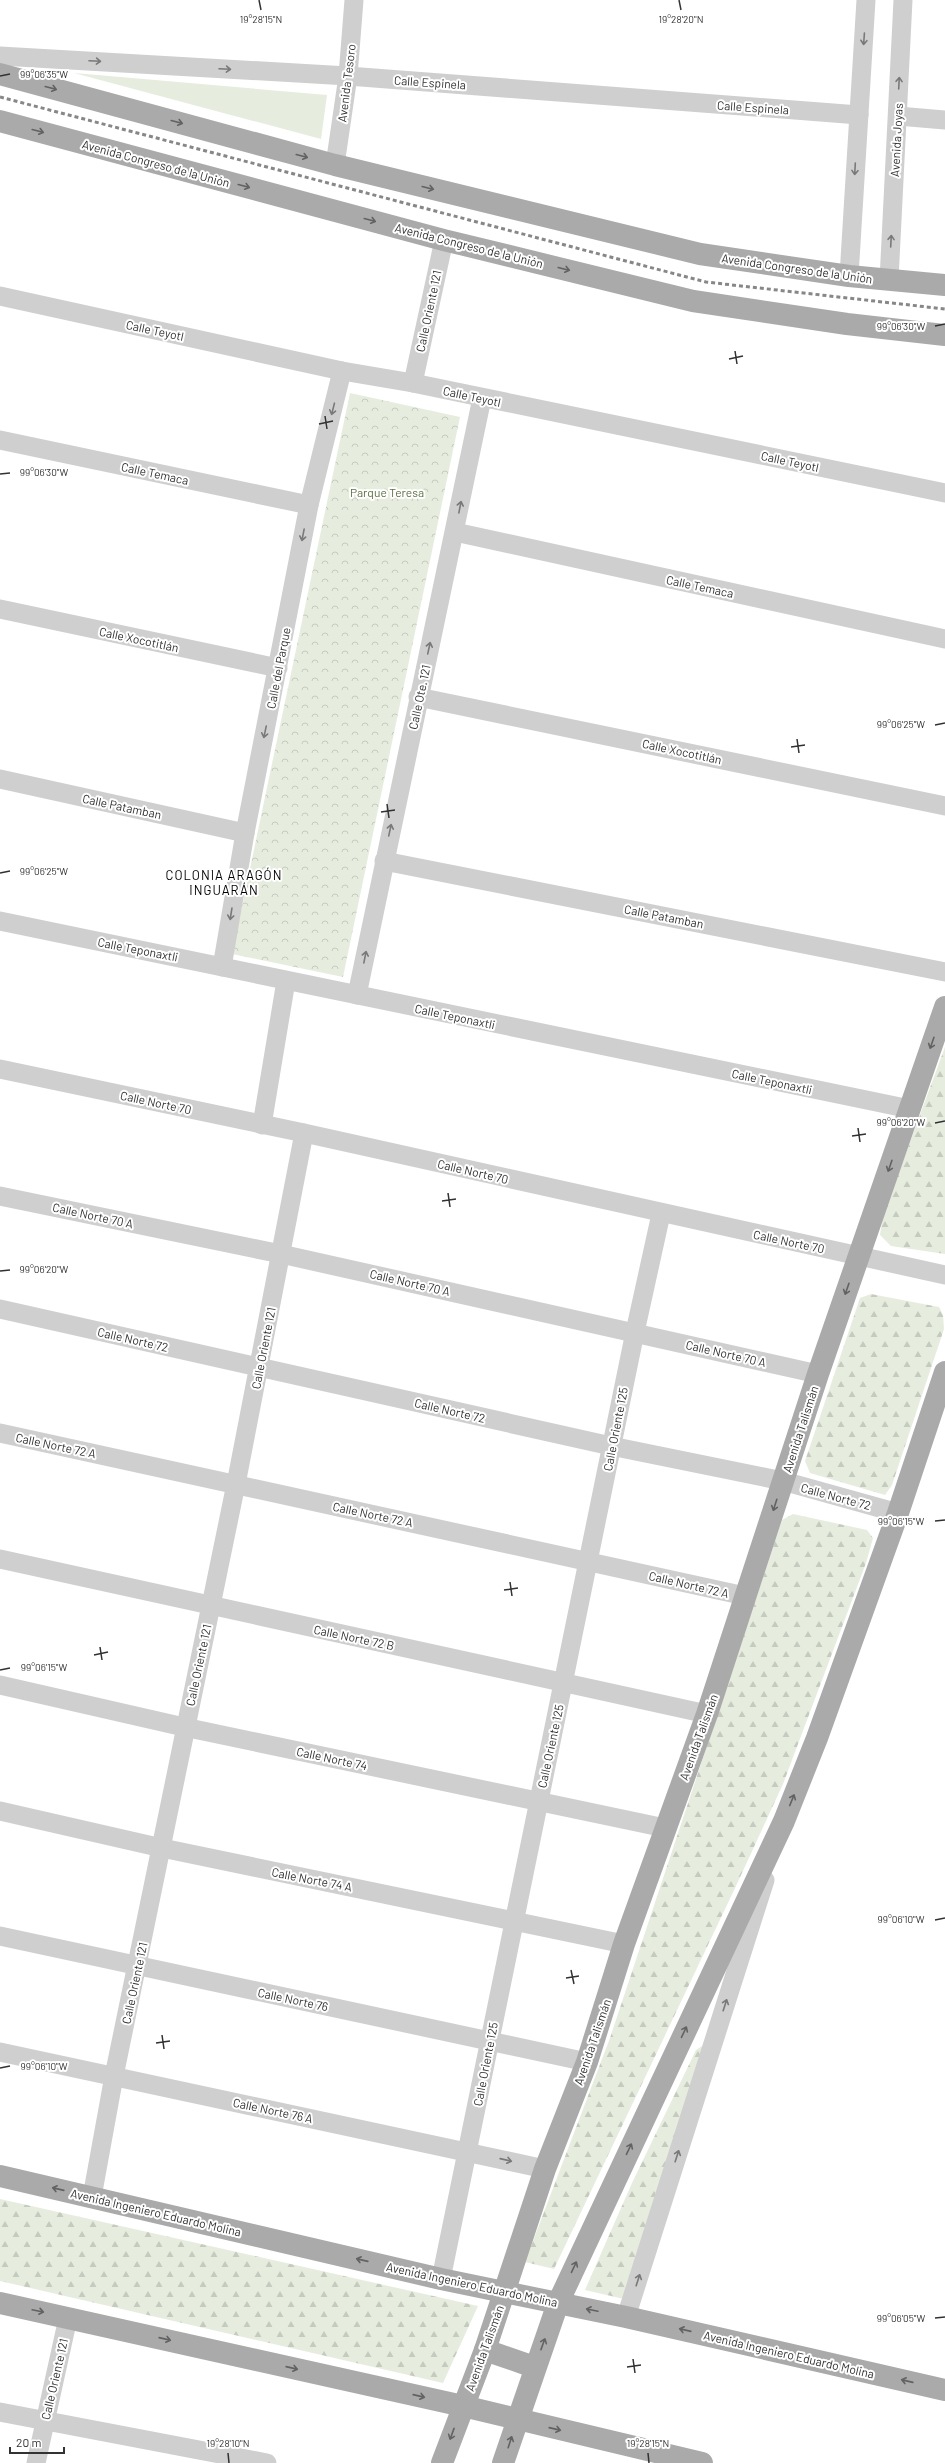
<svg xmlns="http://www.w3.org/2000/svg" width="945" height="2463" viewBox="0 0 945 2463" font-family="Barlow,sans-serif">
  <defs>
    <pattern id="forest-firs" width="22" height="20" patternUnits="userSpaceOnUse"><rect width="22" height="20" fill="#e6ecde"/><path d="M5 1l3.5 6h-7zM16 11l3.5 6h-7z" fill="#c6cbbf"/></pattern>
    <pattern id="park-crowns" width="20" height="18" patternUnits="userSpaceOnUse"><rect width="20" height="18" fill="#e6ecde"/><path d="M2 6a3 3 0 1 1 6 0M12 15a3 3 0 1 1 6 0" fill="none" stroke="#c6cbbf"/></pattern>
  </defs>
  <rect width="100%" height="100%" fill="#fff"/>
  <path fill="#e6ecde" d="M74 73 327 95 321 139Z"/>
  <g fill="url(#forest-firs)">
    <path d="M945 1047V1254L891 1246 880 1235 883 1215Z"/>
    <path d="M871 1294 939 1307 943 1315 944 1329 892 1485 885 1495 810 1473 805 1461 860 1298Z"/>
    <path d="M793 1514 867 1530 873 1538 866 1563 783 1784 736 1886 554 2269 525 2262 610 2038 782 1520Z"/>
    <path d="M710 2041 624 2299 585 2290 632 2183 696 2050Z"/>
    <path d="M0 2199 478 2306 443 2383 0 2281Z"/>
  </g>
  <path fill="url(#park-crowns)" d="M350 393 460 417 343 977 232 954Z"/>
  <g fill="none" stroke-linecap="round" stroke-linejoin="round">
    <g stroke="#cfcfcf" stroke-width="19">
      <path d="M0 56 348 76 859 115"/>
      <path d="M898 116 945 120"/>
      <path d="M335 165 348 76 354 0"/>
      <path d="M849 276 866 0"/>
      <path d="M889 280 903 0"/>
      <path d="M0 296 342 371 413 383 945 493"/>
      <path d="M413 383 444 240"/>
      <path d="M0 440 309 505"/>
      <path d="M455 532 945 639"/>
      <path d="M0 609 278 668"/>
      <path d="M418 697 945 806"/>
      <path d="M0 779 245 833"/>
      <path d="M384 861 945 972"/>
      <path d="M0 921 910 1109"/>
      <path d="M222 967 245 833 309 505 342 371"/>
      <path d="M357 995 482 398"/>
      <path d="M0 1069 304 1133 945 1275"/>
      <path d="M262 1125 286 981"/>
      <path d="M0 1196 281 1254 818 1374"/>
      <path d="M0 1309 611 1446 783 1481 898 1513"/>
      <path d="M0 1433 745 1596"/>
      <path d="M0 1559 707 1714"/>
      <path d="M0 1685 184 1727 665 1828"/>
      <path d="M0 1811 162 1848 624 1944"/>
      <path d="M0 1936 587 2062"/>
      <path d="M0 2052 545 2169"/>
      <path d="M92 2197 114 2076 236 1484 304 1133"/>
      <path d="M441 2279 635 1332 661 1214"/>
      <path d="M626 2317 765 1880"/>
      <path d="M0 2412 267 2463"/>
      <path d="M36 2463 68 2318"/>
    </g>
    <g stroke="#aaa" stroke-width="22">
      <path d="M0 74 335 165 700 254 849 276 945 285"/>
      <path d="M0 121 444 240 693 301 847 324 945 335"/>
      <path d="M0 2176 441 2279 626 2317 945 2390"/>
      <path d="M0 2303 463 2406 702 2463"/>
      <path d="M485 2350 534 2367"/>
      <path d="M442 2463 485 2350 545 2169 587 2062 624 1944 707 1714 818 1374 945 1007"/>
      <path d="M503 2463 558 2303 784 1821 817 1738 898 1513 945 1372"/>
    </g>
    <path stroke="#878787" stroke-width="3" stroke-dasharray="4 3" stroke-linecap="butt" d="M0 97 706 282 945 309"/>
  </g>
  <defs><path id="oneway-shaft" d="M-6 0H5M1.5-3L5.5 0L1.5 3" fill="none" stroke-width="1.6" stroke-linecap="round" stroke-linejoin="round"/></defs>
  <g stroke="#797979">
    <use href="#oneway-shaft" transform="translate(864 39) rotate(94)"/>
    <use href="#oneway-shaft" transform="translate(95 61) rotate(3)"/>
    <use href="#oneway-shaft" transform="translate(225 69) rotate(3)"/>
    <use href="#oneway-shaft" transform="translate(899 83) rotate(-87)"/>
    <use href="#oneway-shaft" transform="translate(855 169) rotate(93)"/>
    <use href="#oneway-shaft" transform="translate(891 241) rotate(-87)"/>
    <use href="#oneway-shaft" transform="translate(333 409) rotate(104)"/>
    <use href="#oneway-shaft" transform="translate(460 507) rotate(-79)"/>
    <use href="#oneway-shaft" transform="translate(303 535) rotate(101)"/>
    <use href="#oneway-shaft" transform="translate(429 648) rotate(-78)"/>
    <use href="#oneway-shaft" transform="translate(265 732) rotate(102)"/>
    <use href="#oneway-shaft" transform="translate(390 830) rotate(-78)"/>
    <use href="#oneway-shaft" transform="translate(231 914) rotate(99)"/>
    <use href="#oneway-shaft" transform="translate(365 957) rotate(-79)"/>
    <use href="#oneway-shaft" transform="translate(725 2005) rotate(-72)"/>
    <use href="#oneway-shaft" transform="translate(677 2156) rotate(-72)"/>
    <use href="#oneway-shaft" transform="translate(506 2160) rotate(13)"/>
    <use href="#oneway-shaft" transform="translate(638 2280) rotate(-72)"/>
  </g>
  <g stroke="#626262">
    <use href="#oneway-shaft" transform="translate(51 88) rotate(15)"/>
    <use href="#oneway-shaft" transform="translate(177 122) rotate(15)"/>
    <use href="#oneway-shaft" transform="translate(38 131) rotate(15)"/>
    <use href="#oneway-shaft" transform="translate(302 156) rotate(15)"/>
    <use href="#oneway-shaft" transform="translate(244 186) rotate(15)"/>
    <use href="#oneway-shaft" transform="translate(428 188) rotate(14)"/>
    <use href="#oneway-shaft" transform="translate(370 220) rotate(15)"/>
    <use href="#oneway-shaft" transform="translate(564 269) rotate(14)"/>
    <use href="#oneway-shaft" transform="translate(932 1043) rotate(109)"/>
    <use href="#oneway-shaft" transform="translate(890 1166) rotate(109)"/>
    <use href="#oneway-shaft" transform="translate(847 1289) rotate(109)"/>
    <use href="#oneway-shaft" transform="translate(775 1505) rotate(108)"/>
    <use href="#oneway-shaft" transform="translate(792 1800) rotate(-68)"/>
    <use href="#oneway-shaft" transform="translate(684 2032) rotate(-65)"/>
    <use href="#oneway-shaft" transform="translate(629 2149) rotate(-65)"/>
    <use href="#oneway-shaft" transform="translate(58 2189) rotate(-167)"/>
    <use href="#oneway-shaft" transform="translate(362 2260) rotate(-167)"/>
    <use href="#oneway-shaft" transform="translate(574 2267) rotate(-65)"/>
    <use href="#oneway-shaft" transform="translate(592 2310) rotate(-168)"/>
    <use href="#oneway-shaft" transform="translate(38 2311) rotate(12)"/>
    <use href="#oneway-shaft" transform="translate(685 2330) rotate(-167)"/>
    <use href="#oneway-shaft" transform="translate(165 2339) rotate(13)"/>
    <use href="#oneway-shaft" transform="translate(543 2344) rotate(-70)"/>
    <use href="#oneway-shaft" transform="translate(292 2368) rotate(13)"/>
    <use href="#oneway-shaft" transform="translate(907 2381) rotate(-167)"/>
    <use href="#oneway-shaft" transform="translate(419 2396) rotate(13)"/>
    <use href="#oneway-shaft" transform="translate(555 2429) rotate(13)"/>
    <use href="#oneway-shaft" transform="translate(452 2434) rotate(110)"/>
    <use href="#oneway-shaft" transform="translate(510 2442) rotate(-72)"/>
  </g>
  <path fill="none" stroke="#323232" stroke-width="1.5" d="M259 0 261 10M679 0 681 10M0 76 10 74M935 326 945 324M735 351 737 364M729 359 743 356M325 416 327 429M319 424 333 421M0 474 10 473M935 725 945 723M797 739 799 753M791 747 805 745M387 804 389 818M381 812 395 810M0 873 10 871M935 1123 945 1121M858 1128 860 1142M852 1136 866 1134M448 1193 450 1207M442 1201 456 1199M0 1271 10 1270M935 1521 945 1520M510 1582 512 1596M504 1590 518 1588M100 1647 102 1660M94 1655 108 1652M0 1670 10 1668M935 1920 945 1918M571 1970 574 1984M566 1978 579 1976M162 2035 164 2049M156 2043 170 2041M0 2068 10 2066M935 2318 945 2317M633 2359 635 2373M627 2367 641 2365M228 2453 229 2463M648 2453 649 2463"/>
  <g text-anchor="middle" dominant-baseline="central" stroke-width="4" stroke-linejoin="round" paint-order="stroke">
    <g font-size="12" fill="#323232" stroke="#fff">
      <text transform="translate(430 82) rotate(4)">Calle Espinela</text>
      <text transform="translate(346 83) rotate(-83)">Avenida Tesoro</text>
      <text transform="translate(753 107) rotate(4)">Calle Espinela</text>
      <text transform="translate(896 140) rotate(-87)">Avenida Joyas</text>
      <text transform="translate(156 163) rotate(15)">Avenida Congreso de la Unión</text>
      <text transform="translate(469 245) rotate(14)">Avenida Congreso de la Unión</text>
      <text transform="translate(797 268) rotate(8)">Avenida Congreso de la Unión</text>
      <text transform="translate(428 311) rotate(-78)">Calle Oriente 121</text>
      <text transform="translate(155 330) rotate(12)">Calle Teyotl</text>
      <text transform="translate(472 396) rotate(12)">Calle Teyotl</text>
      <text transform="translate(790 461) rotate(12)">Calle Teyotl</text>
      <text transform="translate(155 473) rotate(12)">Calle Temaca</text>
      <text transform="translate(700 586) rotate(12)">Calle Temaca</text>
      <text transform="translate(139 639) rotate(12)">Calle Xocotitlán</text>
      <text transform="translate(278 668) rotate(-79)">Calle del Parque</text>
      <text transform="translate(419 697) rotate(-78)">Calle Ote. 121</text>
      <text transform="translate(682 751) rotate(12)">Calle Xocotitlán</text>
      <text transform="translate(122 806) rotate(12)">Calle Patamban</text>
      <text transform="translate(664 916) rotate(11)">Calle Patamban</text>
      <text transform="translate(138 949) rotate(11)">Calle Teponaxtli</text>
      <text transform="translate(455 1016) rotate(12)">Calle Teponaxtli</text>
      <text transform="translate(772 1081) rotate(12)">Calle Teponaxtli</text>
      <text transform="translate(156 1102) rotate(12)">Calle Norte 70</text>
      <text transform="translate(473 1171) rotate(13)">Calle Norte 70</text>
      <text transform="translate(93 1215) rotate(12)">Calle Norte 70 A</text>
      <text transform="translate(789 1241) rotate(12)">Calle Norte 70</text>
      <text transform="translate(410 1282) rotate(13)">Calle Norte 70 A</text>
      <text transform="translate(133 1339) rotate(13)">Calle Norte 72</text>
      <text transform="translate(263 1348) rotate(-79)">Calle Oriente 121</text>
      <text transform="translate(726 1353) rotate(13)">Calle Norte 70 A</text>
      <text transform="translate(450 1410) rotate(13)">Calle Norte 72</text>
      <text transform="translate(615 1429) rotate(-79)">Calle Oriente 125</text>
      <text transform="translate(800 1429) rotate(-72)">Avenida Talismán</text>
      <text transform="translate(56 1445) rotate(12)">Calle Norte 72 A</text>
      <text transform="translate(836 1496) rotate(15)">Calle Norte 72</text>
      <text transform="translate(373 1514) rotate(12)">Calle Norte 72 A</text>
      <text transform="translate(689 1584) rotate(13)">Calle Norte 72 A</text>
      <text transform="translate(354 1637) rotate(12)">Calle Norte 72 B</text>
      <text transform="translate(198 1665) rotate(-78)">Calle Oriente 121</text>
      <text transform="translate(698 1737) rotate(-70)">Avenida Talismán</text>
      <text transform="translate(550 1746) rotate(-78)">Calle Oriente 125</text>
      <text transform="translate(332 1758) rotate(12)">Calle Norte 74</text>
      <text transform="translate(312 1879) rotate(11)">Calle Norte 74 A</text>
      <text transform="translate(134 1983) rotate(-78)">Calle Oriente 121</text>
      <text transform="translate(293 1999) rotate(12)">Calle Norte 76</text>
      <text transform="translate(592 2042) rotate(-71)">Avenida Talismán</text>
      <text transform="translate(485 2064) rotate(-79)">Calle Oriente 125</text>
      <text transform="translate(273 2110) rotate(12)">Calle Norte 76 A</text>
      <text transform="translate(156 2212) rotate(13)">Avenida Ingeniero Eduardo Molina</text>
      <text transform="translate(472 2284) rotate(12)">Avenida Ingeniero Eduardo Molina</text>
      <text transform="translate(484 2348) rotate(-70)">Avenida Talismán</text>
      <text transform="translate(789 2354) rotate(13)">Avenida Ingeniero Eduardo Molina</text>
      <text transform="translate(54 2379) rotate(-77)">Calle Oriente 121</text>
    </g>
    <g font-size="12" fill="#5a6f3e" stroke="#fff">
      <text x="387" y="492">Parque Teresa</text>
    </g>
    <g font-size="13" letter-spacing="1" fill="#000" stroke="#fff">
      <text x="224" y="875">COLONIA ARAGÓN<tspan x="224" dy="15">INGUARÁN</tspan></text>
    </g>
  </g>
  <g font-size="10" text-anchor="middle" fill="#323232" stroke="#fff" stroke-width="4" stroke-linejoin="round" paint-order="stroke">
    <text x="261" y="23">19°28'15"N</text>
    <text x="681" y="23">19°28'20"N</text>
    <text x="44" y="78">99°06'35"W</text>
    <text x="901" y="330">99°06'30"W</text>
    <text x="44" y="476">99°06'30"W</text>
    <text x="901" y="728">99°06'25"W</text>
    <text x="44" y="875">99°06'25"W</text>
    <text x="901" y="1126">99°06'20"W</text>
    <text x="44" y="1273">99°06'20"W</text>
    <text x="901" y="1525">99°06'15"W</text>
    <text x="44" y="1671">99°06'15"W</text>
    <text x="901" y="1923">99°06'10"W</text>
    <text x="44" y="2070">99°06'10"W</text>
    <text x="901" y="2322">99°06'05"W</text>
    <text x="228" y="2447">19°28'10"N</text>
    <text x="648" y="2447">19°28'15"N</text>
  </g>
  <path d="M10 2447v6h54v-6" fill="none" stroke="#323232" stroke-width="2"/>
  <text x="16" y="2447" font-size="12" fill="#323232" stroke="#ffffff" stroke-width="3" paint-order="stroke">20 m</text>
</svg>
